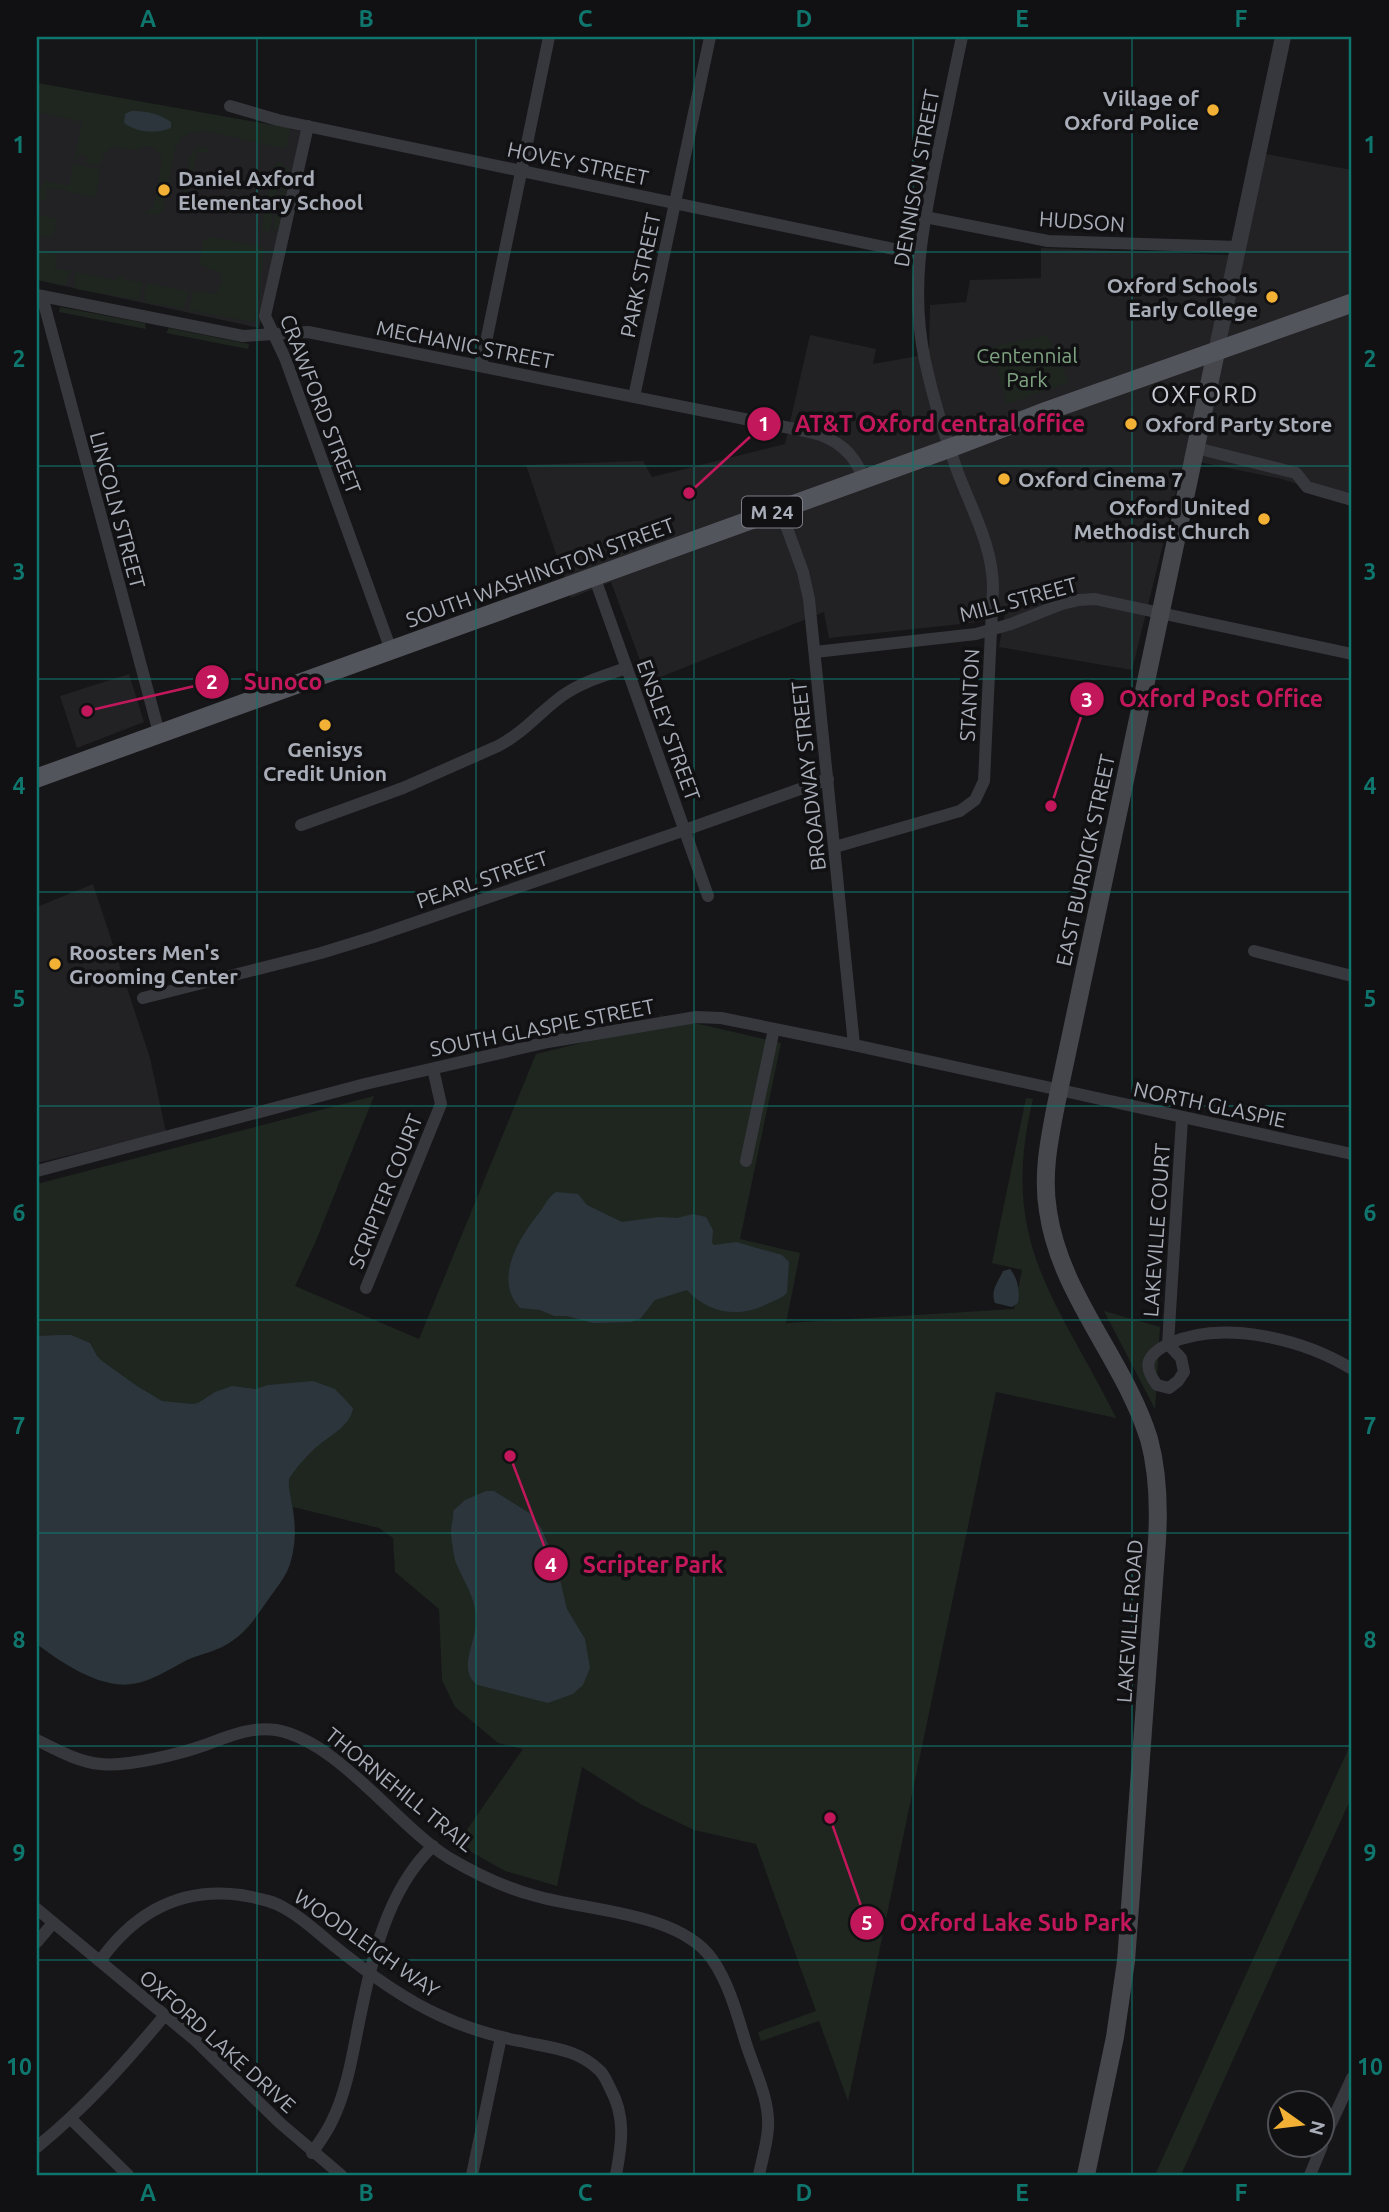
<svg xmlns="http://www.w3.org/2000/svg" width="1389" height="2212" viewBox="0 0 1389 2212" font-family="Ubuntu,sans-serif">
  <rect width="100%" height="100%" fill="#161618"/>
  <g fill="#222225">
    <path d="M37 83 306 132 259 328 37 280Z"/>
    <path d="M1250 151 1352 170V502L1282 479 1184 459 1132 670 999 647 1005 614 980 622 829 638 824 612 648 682 611 582 571 598 526 465 643 461 652 477 785 444 810 335 876 349 873 364 929 354 930 305 966 302 970 280 1041 278V248L1229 255Z"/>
    <path d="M129 674 144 722 77 748 60 696Z"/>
    <path d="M93 884 150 1058 166 1132 37 1163V907Z"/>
  </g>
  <g fill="#1e261f">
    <path d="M37 83 290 128 286 149 205 131 189 133 180 139 175 149 163 209 157 215 144 213 154 206 162 158C160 151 156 148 148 146L137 150 113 147 104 154 100 165 86 163 87 156 78 154 77 160 74 159 82 122 37 112Z"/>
    <path d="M197 147 208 148 209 151 207 153 197 151 185 207 180 208 190 157Z"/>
    <path d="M278 162 283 163 270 229 268 233 261 229 274 167Z"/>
    <path d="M74 164 100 169 96 197C79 196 63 188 48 188L45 201 38 200 41 186 46 181 69 186Z"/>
    <path d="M286 165 290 174 279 226 272 232Z"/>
    <path d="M37 214 56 219C56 227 56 234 49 238L37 235Z"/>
    <path d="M209 237 260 246 264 250C262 274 259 296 255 320L252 322 189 310 193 292 216 293 222 283 220 273 199 264 203 241Z"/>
    <path d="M37 250 57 255 55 269 71 271 65 286 37 280Z"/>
    <path d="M76 272 116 280 117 276 125 277V280L143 282 140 296 136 300 76 289 74 280Z"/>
    <path d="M147 283 188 291 184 309 146 302 144 296Z"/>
    <path d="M60 307 145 323 146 329 59 312Z"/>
    <path d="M169 328 249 344 248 349 166 333Z"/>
    <path d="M1047 335 1069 382 1007 404 991 347Z"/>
    <path d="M660 1015 781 1043 740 1239 800 1253 786 1323 1014 1309 1022 1270 992 1263 1026 1098 1033 1099C998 1244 1057 1298 1116 1418L996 1392 848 2101 819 2021 761 2041 758 2032 816 2011 756 1844 694 1830 642 1805 582 1767 557 1886 505 1871 457 1844 523 1749 498 1743 455 1707 442 1680 439 1609 395 1572 393 1538 379 1528 293 1507C297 1554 293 1563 267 1601 257 1615 250 1629 236 1638 221 1649 203 1653 187 1660 167 1670 148 1685 123 1685 95 1684 59 1661 37 1644V1184L374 1096 315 1243 295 1286 419 1339 536 1054 658 1024Z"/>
    <path d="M1104 1311 1160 1327 1155 1409Z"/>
    <path d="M1352 1741V1796L1181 2175H1155Z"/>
  </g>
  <g fill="#2c353c">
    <path d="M131 111C146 111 158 113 171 122V128C157 134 137 133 124 123L125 114Z"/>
    <path d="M556 1192 578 1194 587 1205 622 1222 658 1217 677 1218 693 1214 706 1217 713 1230 712 1243 714 1245 736 1242 782 1255 789 1262 787 1293C781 1299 775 1300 767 1304 739 1318 709 1314 687 1290L655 1300 640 1319 631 1322 593 1323 567 1316H554L540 1310 520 1308C493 1280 519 1238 539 1213 545 1205 548 1197 556 1192Z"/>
    <path d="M1010 1269C1018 1278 1020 1292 1018 1303L1012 1307 995 1303C990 1291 998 1282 1003 1271Z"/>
    <path d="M60 1335H71L90 1343 97 1356 102 1361 137 1386 162 1401 192 1404 198 1403 215 1392 232 1386 256 1389 268 1385 313 1381 335 1389 353 1408C351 1425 331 1435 319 1445 311 1451 294 1470 289 1479 288 1489 291 1496 292 1506 296 1524 296 1545 290 1564 286 1577 276 1588 268 1600 253 1621 241 1640 215 1650 205 1654 194 1656 185 1661 164 1672 143 1687 117 1684 89 1681 59 1661 37 1644V1336Z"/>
    <path d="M486 1491H494L531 1514 541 1528 555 1559 567 1609 585 1639 590 1668 583 1685 573 1694 548 1703 478 1685C457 1672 475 1643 476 1625 478 1601 465 1584 456 1563 454 1558 451 1537 451 1532 451 1524 454 1518 453 1511L465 1500Z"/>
  </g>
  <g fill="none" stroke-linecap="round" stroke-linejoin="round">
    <g stroke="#37383d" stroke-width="12">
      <path d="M230 106 278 120 918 254"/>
      <path d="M308 126 265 316 285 358 391 650"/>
      <path d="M925 217 1048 241 1238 247"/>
      <path d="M37 295 243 336 308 332 810 432C838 439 854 453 864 479"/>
      <path d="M42 296 159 733"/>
      <path d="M481 366 549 37"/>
      <path d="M634 397 710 37"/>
      <path d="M1196 448 1296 473 1307 487 1352 500"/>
      <path d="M780 509 803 572 809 599 854 1045"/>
      <path d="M594 576 708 896"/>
      <path d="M815 652 976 634 1011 624 1062 604 1079 600 1095 599 1352 654"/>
      <path d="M301 825 403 788 498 746C522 734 540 712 562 696 581 682 604 676 626 668"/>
      <path d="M835 847 960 811 975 800 984 781 993 588C993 547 972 510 958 473 945 437 933 398 925 361 910 291 922 229 936 161 945 120 953 78 962 37"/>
      <path d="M1254 951 1352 976"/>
      <path d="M143 998 321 953 373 937 685 830 828 779"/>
      <path d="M1182 1119 1168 1344C1147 1355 1142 1365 1157 1385L1169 1388 1178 1381 1184 1372 1181 1358 1168 1344C1223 1319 1303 1339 1352 1369"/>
      <path d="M746 1161 774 1029"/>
      <path d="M37 1171 365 1084 548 1042 696 1017 721 1018 854 1045 1352 1154"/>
      <path d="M366 1288 441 1104 433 1069"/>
      <path d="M37 1740C57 1750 78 1762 101 1764 127 1767 180 1754 205 1745 227 1737 252 1726 276 1730 338 1741 395 1824 449 1858 476 1874 505 1888 536 1896 587 1911 679 1912 712 1959 728 1982 736 2010 744 2037 752 2066 770 2097 768 2128 767 2144 762 2160 759 2175"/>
      <path d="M37 1909 196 2041 280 2123 341 2175"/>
      <path d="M37 1942 53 1923"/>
      <path d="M100 1961C134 1913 180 1887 241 1895 256 1898 272 1900 286 1909 302 1918 315 1930 328 1941 361 1968 401 1998 439 2015 464 2027 493 2036 520 2041 549 2048 576 2048 599 2070 604 2074 607 2082 610 2088 626 2117 622 2143 616 2175"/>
      <path d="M71 2119 128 2175"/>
      <path d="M1322 2143 1352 2078"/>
      <path d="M37 2147C85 2108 125 2063 165 2015"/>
      <path d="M312 2153C319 2143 327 2132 332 2121 346 2093 352 2058 358 2027 371 1964 385 1892 433 1846"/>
      <path d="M472 2175 501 2037"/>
      <path d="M1310 2175 1322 2146"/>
    </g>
    <path stroke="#37383d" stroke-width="16" d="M1216 352 1283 37"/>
    <path stroke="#45474d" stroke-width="18" d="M1086 2175 1115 2037 1126 1961 1157 1540C1159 1506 1158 1472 1149 1439 1124 1359 1060 1295 1048 1211 1042 1175 1049 1141 1056 1105L1216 352"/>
    <path stroke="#53555c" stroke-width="19" d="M37 778 950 448 1047 411 1352 303"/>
  </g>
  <path fill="none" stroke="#0f766e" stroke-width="2" stroke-opacity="0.55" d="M257 37V2175M476 37V2175M694 37V2175M913 37V2175M1132 37V2175M37 252H1352M37 466H1352M37 679H1352M37 892H1352M37 1106H1352M37 1320H1352M37 1533H1352M37 1746H1352M37 1960H1352"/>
  <g fill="#f2b134" stroke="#111113" stroke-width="2.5">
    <circle cx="1213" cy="110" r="7"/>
    <circle cx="164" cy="190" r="7"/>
    <circle cx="1272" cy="297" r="7"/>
    <circle cx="1131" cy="424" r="7"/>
    <circle cx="1004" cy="479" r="7"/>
    <circle cx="1264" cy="519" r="7"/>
    <circle cx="325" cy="725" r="7"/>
    <circle cx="55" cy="964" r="7"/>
  </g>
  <g text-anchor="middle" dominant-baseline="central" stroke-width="7" stroke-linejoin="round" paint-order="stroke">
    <rect fill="#111113" stroke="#7b7e86" stroke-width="2" x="742" y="496.5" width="60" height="31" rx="5"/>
    <g font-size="19" font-weight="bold" fill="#a8adb8">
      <text x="772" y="512">M 24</text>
    </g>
    <g font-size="21" font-weight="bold" fill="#a8adb8" stroke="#111113" text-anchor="start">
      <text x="1199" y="98" text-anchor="end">Village of<tspan x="1199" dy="24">Oxford Police</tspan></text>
      <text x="178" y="178">Daniel Axford<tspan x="178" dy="24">Elementary School</tspan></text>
      <text x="1258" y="285" text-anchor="end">Oxford Schools<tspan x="1258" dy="24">Early College</tspan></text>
      <text x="1145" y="424">Oxford Party Store</text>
      <text x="1018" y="479">Oxford Cinema 7</text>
      <text x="1250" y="507" text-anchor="end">Oxford United<tspan x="1250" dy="24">Methodist Church</tspan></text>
      <text x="325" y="749" text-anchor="middle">Genisys<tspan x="325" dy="24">Credit Union</tspan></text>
      <text x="69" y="952">Roosters Men's<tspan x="69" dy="24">Grooming Center</tspan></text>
    </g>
    <g font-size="21" fill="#a8adb8" stroke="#111113">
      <text transform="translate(578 163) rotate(12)">HOVEY STREET</text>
      <text transform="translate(916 178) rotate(-80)">DENNISON STREET</text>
      <text transform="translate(1082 221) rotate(4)">HUDSON</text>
      <text transform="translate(640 275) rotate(-78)">PARK STREET</text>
      <text transform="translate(465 344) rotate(11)">MECHANIC STREET</text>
      <text transform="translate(321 404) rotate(69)">CRAWFORD STREET</text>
      <text transform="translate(118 510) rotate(75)">LINCOLN STREET</text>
      <text transform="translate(540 572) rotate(-20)">SOUTH WASHINGTON STREET</text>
      <text transform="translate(1018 599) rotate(-15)">MILL STREET</text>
      <text transform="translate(969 695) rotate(-87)">STANTON</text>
      <text transform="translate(669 730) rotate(70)">ENSLEY STREET</text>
      <text transform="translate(808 776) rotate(-96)">BROADWAY STREET</text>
      <text transform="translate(1085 860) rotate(-78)">EAST BURDICK STREET</text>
      <text transform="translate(482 879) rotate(-19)">PEARL STREET</text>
      <text transform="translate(542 1027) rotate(-11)">SOUTH GLASPIE STREET</text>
      <text transform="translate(1210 1104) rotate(12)">NORTH GLASPIE</text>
      <text transform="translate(385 1191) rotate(-68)">SCRIPTER COURT</text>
      <text transform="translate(1156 1230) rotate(-86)">LAKEVILLE COURT</text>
      <text transform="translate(1129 1621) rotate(-86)">LAKEVILLE ROAD</text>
      <text transform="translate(400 1789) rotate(39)">THORNEHILL TRAIL</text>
      <text transform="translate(367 1943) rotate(35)">WOODLEIGH WAY</text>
      <text transform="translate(218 2041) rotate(42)">OXFORD LAKE DRIVE</text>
    </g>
    <g font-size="21" fill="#7fa381" stroke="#111113">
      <text x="1027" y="355">Centennial<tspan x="1027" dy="24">Park</tspan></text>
    </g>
    <g font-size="24" letter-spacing="2" fill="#c9ccd4" stroke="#111113">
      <text x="1205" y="394">OXFORD</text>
    </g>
  </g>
  <path fill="none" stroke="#c2185b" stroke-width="2.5" d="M689 493L764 424M87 711L212 682M1051 806L1087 699M510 1456L551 1564M830 1818L867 1923"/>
  <g fill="#c2185b" stroke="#111113" stroke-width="2.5">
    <circle cx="689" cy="493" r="7"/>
    <circle cx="87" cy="711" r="7"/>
    <circle cx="1051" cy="806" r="7"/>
    <circle cx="510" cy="1456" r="7"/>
    <circle cx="830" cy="1818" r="7"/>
    <circle cx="764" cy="424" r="18"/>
    <circle cx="212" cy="682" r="18"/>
    <circle cx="1087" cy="699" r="18"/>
    <circle cx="551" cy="1564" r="18"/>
    <circle cx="867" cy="1923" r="18"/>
  </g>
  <g font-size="21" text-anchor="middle" font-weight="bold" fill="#fff">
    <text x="764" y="431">1</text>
    <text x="212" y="689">2</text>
    <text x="1087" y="707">3</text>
    <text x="551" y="1572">4</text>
    <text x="867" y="1930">5</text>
  </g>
  <g font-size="23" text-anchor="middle" font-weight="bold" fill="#c2185b" stroke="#111113" stroke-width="7" stroke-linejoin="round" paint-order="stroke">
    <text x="940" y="432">AT&amp;T Oxford central office</text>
    <text x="283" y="690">Sunoco</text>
    <text x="1221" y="707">Oxford Post Office</text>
    <text x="653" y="1573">Scripter Park</text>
    <text x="1016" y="1931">Oxford Lake Sub Park</text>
  </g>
  <rect width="1389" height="2212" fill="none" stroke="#111113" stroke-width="77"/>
  <g transform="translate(1301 2124) rotate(104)"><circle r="33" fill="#111113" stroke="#4d4f55" stroke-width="2"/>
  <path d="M0-5L12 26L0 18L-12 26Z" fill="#f2b134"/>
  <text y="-10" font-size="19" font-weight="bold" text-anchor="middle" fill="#a8adb8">N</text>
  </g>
  <rect x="38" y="38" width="1312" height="2136" fill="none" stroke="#0f766e" stroke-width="2.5"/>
  <g font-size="23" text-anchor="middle" font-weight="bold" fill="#0f766e">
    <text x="148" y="27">A</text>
    <text x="366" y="27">B</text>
    <text x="585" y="27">C</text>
    <text x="804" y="27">D</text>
    <text x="1022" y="27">E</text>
    <text x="1241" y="27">F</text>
    <text x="19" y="153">1</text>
    <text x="1370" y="153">1</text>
    <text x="19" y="367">2</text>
    <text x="1370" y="367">2</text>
    <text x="19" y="580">3</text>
    <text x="1370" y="580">3</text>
    <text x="19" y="794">4</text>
    <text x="1370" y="794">4</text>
    <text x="19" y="1007">5</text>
    <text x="1370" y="1007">5</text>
    <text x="19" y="1221">6</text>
    <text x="1370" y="1221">6</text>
    <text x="19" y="1434">7</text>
    <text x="1370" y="1434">7</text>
    <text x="19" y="1648">8</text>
    <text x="1370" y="1648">8</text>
    <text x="19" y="1861">9</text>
    <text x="1370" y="1861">9</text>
    <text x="19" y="2075">10</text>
    <text x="1370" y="2075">10</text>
    <text x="148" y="2201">A</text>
    <text x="366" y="2201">B</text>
    <text x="585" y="2201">C</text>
    <text x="804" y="2201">D</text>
    <text x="1022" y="2201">E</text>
    <text x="1241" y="2201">F</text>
  </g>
</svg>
